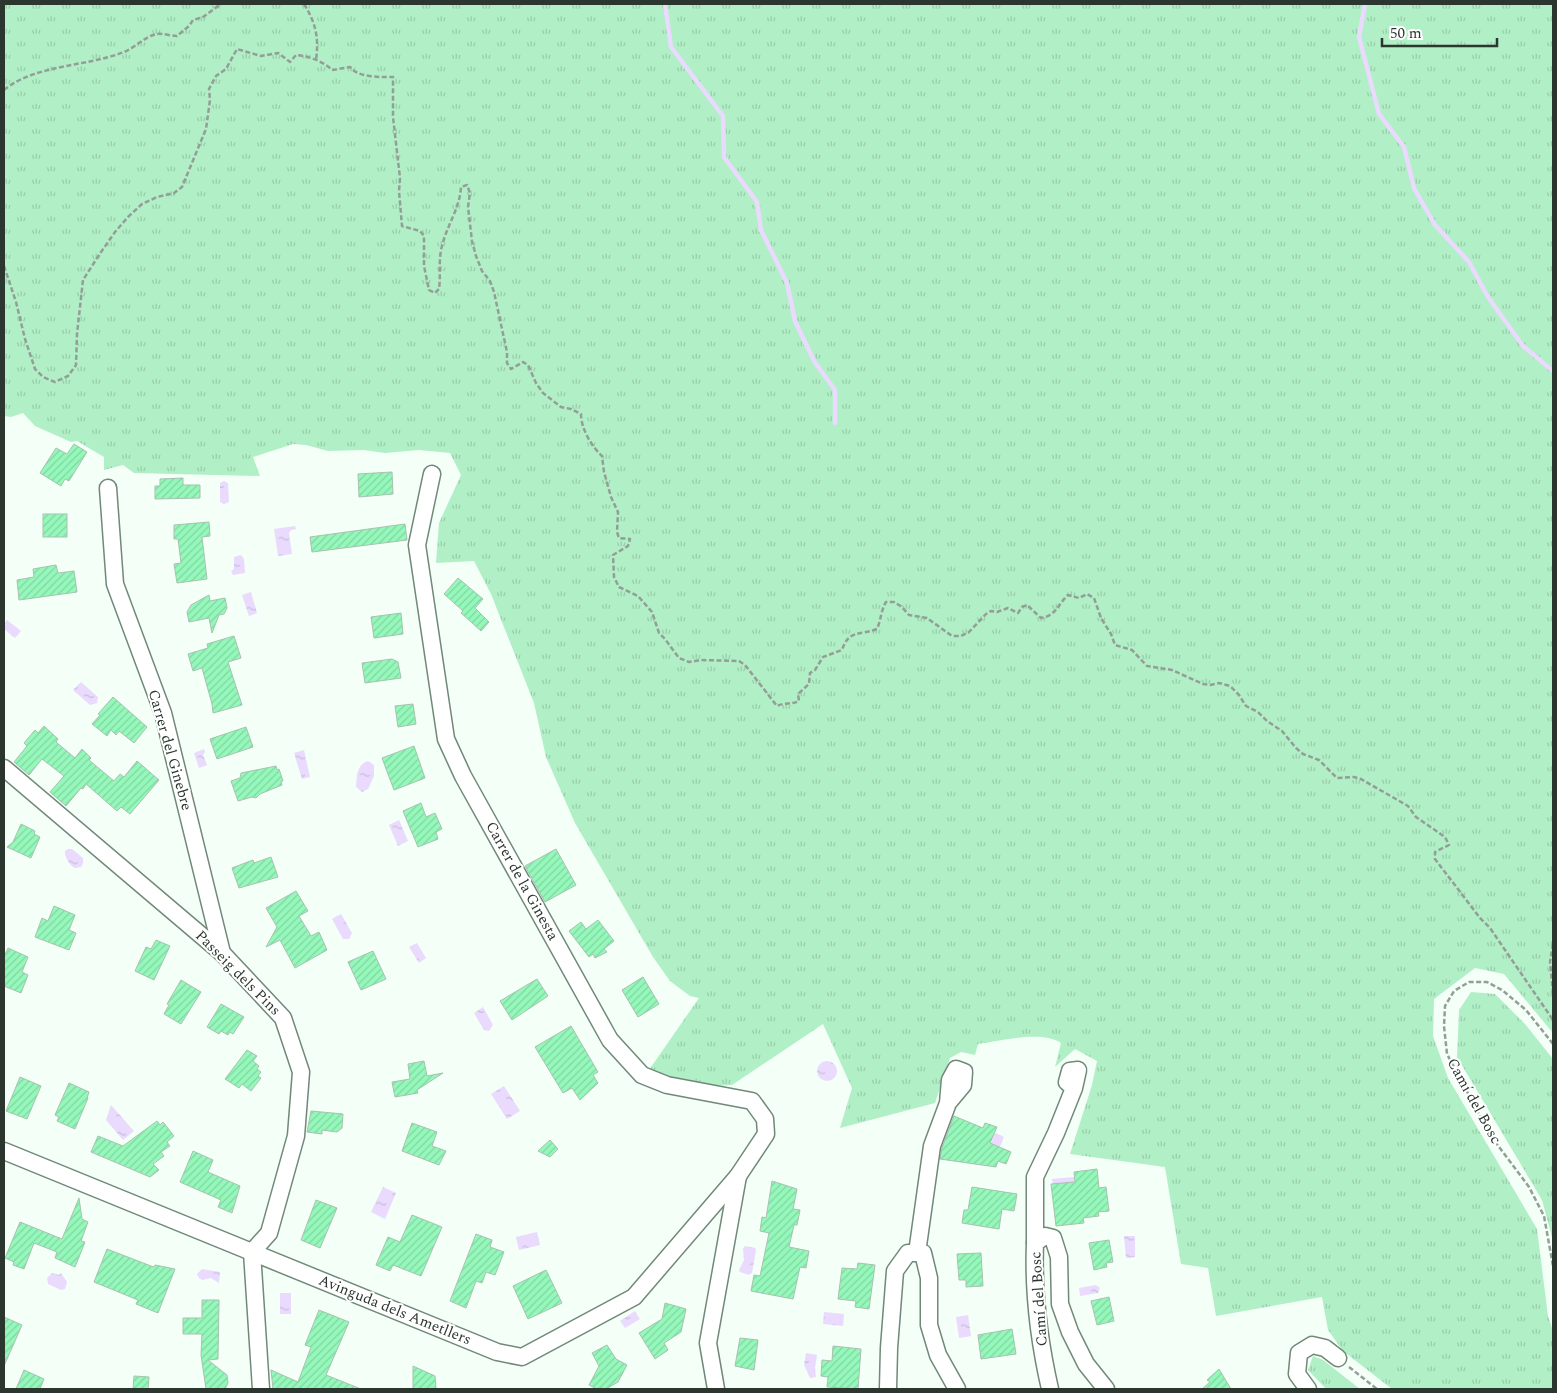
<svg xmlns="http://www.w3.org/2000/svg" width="1557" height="1393" viewBox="0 0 1557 1393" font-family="Spectral,serif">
  <defs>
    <pattern id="grass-tufts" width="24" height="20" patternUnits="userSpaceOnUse" patternTransform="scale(1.25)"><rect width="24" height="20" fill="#b1efc6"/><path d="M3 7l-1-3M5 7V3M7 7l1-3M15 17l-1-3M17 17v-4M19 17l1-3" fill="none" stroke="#98ceaa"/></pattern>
    <pattern id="water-ripples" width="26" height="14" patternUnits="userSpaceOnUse" patternTransform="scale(1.25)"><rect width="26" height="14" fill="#e9dafe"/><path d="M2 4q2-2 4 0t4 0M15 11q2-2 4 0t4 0" fill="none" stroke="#c8bcda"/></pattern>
    <pattern id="building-hatch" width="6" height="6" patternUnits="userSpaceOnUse" patternTransform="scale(1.25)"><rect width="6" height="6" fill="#95f8bb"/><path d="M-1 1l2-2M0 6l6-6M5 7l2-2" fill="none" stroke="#81d5a1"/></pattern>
  </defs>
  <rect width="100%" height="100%" fill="#f3fff7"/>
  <g fill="url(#grass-tufts)">
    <path d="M4 4H1553V1033L1504 974 1475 968 1434 999 1433 1036 1448 1078 1537 1229 1548 1316 1553 1331V1389H1392L1343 1351 1328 1330 1322 1297 1216 1316 1208 1268 1181 1264 1165 1167 1070 1154 1092 1085 1097 1061 1075 1049 1055 1067 1061 1043C1041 1030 1001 1041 978 1044L975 1055 961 1052 950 1058 935 1103 840 1128 852 1088 823 1024 732 1085 713 1086 674 1081 649 1070 699 998 690 996 670 981 653 957 575 823 546 757 534 703 491 594 474 561 436 563 439 523 461 475 450 453 419 450 385 453 364 450 328 451 306 445 293 444 253 457 260 476 134 473 123 465 104 470V457L77 441 71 442 35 426 23 413 11 417 4 416Z"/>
    <path d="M1471 992 1495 994 1525 1024 1553 1059V1241L1542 1200 1457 1057 1459 1010Z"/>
    <path d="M1313 1356 1323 1360 1360 1389H1326L1308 1370Z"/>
  </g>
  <g fill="url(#water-ripples)">
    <path d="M224 481 228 483 229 502 224 504 220 502V483Z"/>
    <path d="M295 526 296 529 291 530 289 533 292 554 278 556 274 529Z"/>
    <path d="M241 555 244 559 245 573 233 575 231 571 234 569V557Z"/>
    <path d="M251 592 257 613 249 616 242 595Z"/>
    <path d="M7 620 21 631 15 638 4 629V624Z"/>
    <path d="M81 682 98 697 97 703 90 705 73 690Z"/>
    <path d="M204 749 205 752 203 755 207 765 199 768 194 753Z"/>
    <path d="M304 750 310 777 302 779 294 753Z"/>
    <path d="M368 761 374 765V776L368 789 362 792 356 787C357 777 356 765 368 761Z"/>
    <path d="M399 820 408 841 398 846 389 825Z"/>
    <path d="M68 849H72L83 858V863L81 867 75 868C70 866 64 856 65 851Z"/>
    <path d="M341 914 352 933 349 939H343L332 919Z"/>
    <path d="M417 943 426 958 419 963 409 947Z"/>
    <path d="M483 1007 493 1025 489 1031 484 1030 474 1013Z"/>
    <circle cx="827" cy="1071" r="10"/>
    <path d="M504 1086 520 1111 507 1119 491 1094Z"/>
    <path d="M111 1105 134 1131 123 1140 106 1120Z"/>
    <path d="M995 1133 1004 1137 995 1159 986 1155Z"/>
    <path d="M1074 1177 1075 1182 1053 1184 1052 1179Z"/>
    <path d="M383 1187 396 1193 385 1219 371 1212Z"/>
    <path d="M537 1232 540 1245 519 1250 516 1237Z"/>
    <path d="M1124 1236H1135V1257L1126 1258Z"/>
    <path d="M745 1246 755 1248 756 1250 752 1273 749 1275 740 1272 739 1270 744 1260 743 1249Z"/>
    <path d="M202 1269 220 1272 219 1283 211 1278 202 1280 199 1278 197 1274Z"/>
    <path d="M52 1273 59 1275 61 1273 67 1282 65 1289 61 1290 48 1284 47 1278Z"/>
    <path d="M1096 1285 1100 1288 1098 1293 1080 1296 1079 1288Z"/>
    <rect x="280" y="1293" width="11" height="21"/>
    <path d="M635 1311 640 1319 625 1328 620 1321Z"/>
    <path d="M824 1312 844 1314 843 1326 823 1324Z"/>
    <path d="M968 1315 971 1336 959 1338 956 1317Z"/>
    <path d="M806 1353 817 1355 815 1368 816 1377 810 1378 804 1365Z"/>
  </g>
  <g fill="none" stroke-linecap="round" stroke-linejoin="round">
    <g stroke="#e9dafe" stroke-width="4.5">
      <path d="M665 4 671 47 723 116 724 157 757 202 761 230 787 283 795 321 814 361 835 390V423"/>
      <path d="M1365 4 1359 37 1379 114 1404 147 1414 188 1435 225 1469 262 1488 297 1523 346 1553 371"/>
    </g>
  </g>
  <g fill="url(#building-hatch)" stroke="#a7c2af">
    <path d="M74 444 87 452 69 481 65 479 61 486 40 473 56 448 67 454Z"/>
    <path d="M392 472 393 494 359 497 358 474Z"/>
    <path d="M183 478V485H200V498L155 499V486H160V479Z"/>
    <rect x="43" y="514" width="24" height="23"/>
    <path d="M209 522 210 536 202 537 207 579 177 583 174 564 181 563 178 539H174V525Z"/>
    <path d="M405 524 407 540 312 552 310 537Z"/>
    <path d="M56 565 58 573 74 571 77 592 19 600 17 580 34 577 33 569Z"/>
    <path d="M458 578 483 599 475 608 489 622 481 631 461 613 463 611 444 594Z"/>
    <path d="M209 595 210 601 225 598 227 608 224 614 219 615 212 633 209 618 189 622 187 612 191 605Z"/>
    <path d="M401 613 403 634 374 638 371 617Z"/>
    <path d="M234 636 241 658 228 662 242 705 213 713 212 704 202 668 193 671 188 654 208 648 207 644Z"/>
    <path d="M392 659 398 662 401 678 365 683 362 663Z"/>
    <path d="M113 697 147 727 134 743 119 731 116 735 111 730 107 736 92 724 100 715 98 714Z"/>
    <path d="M413 704 416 724 398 727 395 706Z"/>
    <path d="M44 726 58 739 56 742 75 758 82 749 91 758 89 760 114 781 120 774 124 777 137 761 159 780 130 814 121 807 117 811 86 784 83 789 81 788 66 806 50 792 64 776 42 759 29 775 14 762 27 746 24 743 35 730 38 733Z"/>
    <path d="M246 727 253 747 217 759 210 739Z"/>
    <path d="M414 746 425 778 394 790 382 758Z"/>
    <path d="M276 766 277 770 279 769 283 781H281L282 785 260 794 256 798 252 797 238 801 231 781 240 778 241 773Z"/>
    <path d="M421 803 426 817 435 813 442 829 436 832 438 839 418 847 403 811Z"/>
    <path d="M21 824 35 831 34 834 40 837 31 858 7 847 13 842Z"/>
    <path d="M556 849 576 885 545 902 525 866Z"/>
    <path d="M271 857 278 877 239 888 232 868 253 860 254 863Z"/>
    <path d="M296 891 308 911 299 916 311 936 319 932 327 950 295 968 280 940 266 947 277 927 266 908Z"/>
    <path d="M54 906 75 915 69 930 76 933 69 950 35 937 42 918 48 921Z"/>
    <path d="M598 920 614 941 604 949 607 952 595 958 593 954 589 957 569 931 581 922 586 929Z"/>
    <path d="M156 940 170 946 154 980 135 971 146 947 151 949Z"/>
    <path d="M8 948 28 957 22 972 28 975 21 993 4 986V957Z"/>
    <path d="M373 951 386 979 361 990 348 962Z"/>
    <path d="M643 977 659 1004 638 1017 622 990Z"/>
    <path d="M537 979 548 996 512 1020 500 1001Z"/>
    <path d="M181 980 201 992 181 1024 164 1014 169 1005 167 1004Z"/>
    <path d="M221 1004 244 1017 233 1034 230 1032 228 1035 221 1031 219 1034 207 1027Z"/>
    <path d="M571 1026 598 1072 593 1075 598 1083 580 1100 572 1088 563 1093 535 1047Z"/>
    <path d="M247 1050 257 1056 253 1061 259 1066 257 1069 261 1072 258 1076 261 1078 251 1091 242 1084 239 1088 225 1079Z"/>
    <path d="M424 1061 427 1076 443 1073 417 1090 418 1093 395 1097 392 1082 410 1079 408 1064Z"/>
    <path d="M20 1077 41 1086 27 1119 6 1111Z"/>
    <path d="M69 1083 89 1092 87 1098H88L75 1129 57 1121 59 1117 55 1115Z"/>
    <path d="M311 1111 343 1114 342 1128 337 1132 322 1130V1134L307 1132Z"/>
    <path d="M954 1116 983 1128 985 1123 997 1127 990 1143 1011 1152 1006 1164 998 1161 996 1167 940 1159 942 1148Z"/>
    <path d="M157 1121 160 1125 163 1122 174 1136 167 1142 170 1146 161 1152 164 1156 153 1164 159 1170 150 1177 91 1152 98 1136 123 1146Z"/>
    <path d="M412 1123 437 1132 432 1146 446 1151 439 1165 402 1151Z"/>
    <path d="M550 1140 558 1149 550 1157 538 1151Z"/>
    <path d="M193 1151 213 1160 208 1172 240 1186 232 1213 218 1207 221 1200 180 1182Z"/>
    <path d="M1097 1169 1099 1188 1106 1187 1109 1211 1098 1212 1099 1216 1083 1218 1084 1223 1056 1226 1051 1184 1075 1182 1074 1172Z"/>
    <path d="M772 1181 797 1189 793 1209 800 1210 797 1225H794L789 1247 809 1251 806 1268 800 1267 793 1299 751 1291 754 1275 760 1276 769 1233 760 1231 762 1217 766 1218Z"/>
    <path d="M972 1187 1017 1194 1014 1211 1002 1209 999 1229 962 1223 964 1210H968Z"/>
    <path d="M79 1198 82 1219 88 1222 81 1241 85 1242 75 1267 55 1258 57 1252 34 1243 24 1269 13 1265 14 1262 5 1258 20 1222 62 1239Z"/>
    <path d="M316 1200 337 1208 320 1248 301 1240Z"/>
    <path d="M412 1215 442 1227 421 1276 393 1265 390 1271 376 1265 388 1237 400 1242Z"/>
    <path d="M476 1234 492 1240 490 1247 504 1252 495 1275 486 1272 482 1283 476 1281 466 1308 450 1301Z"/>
    <path d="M1109 1240 1113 1262 1106 1263 1107 1267 1094 1270 1089 1243Z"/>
    <path d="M107 1249 151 1266 154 1267 155 1265 175 1269 158 1313 136 1304 138 1300 94 1282Z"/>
    <path d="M981 1253 983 1286 966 1287V1280H959L957 1254Z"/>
    <path d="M858 1263 875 1265 869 1309 855 1307 856 1301 838 1299 842 1268 857 1269Z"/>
    <path d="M546 1270 562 1303 528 1319 513 1286Z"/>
    <path d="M1109 1297 1114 1321 1097 1325 1091 1301Z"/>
    <path d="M202 1300H219L218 1359 208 1360 227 1375 228 1383 225 1389H206L201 1355 202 1334H183V1318H202Z"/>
    <path d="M665 1303 686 1309 681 1332 664 1343 668 1350 655 1359 639 1333 662 1319Z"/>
    <path d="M319 1310 349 1322 326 1375 361 1389H273L271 1370 298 1382 311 1347 305 1345Z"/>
    <path d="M4 1317 22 1325 4 1366Z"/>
    <path d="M1012 1329 1016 1354 981 1359 978 1335Z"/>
    <path d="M740 1338 758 1340 754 1370 735 1366Z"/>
    <path d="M607 1345 616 1359 627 1365 618 1382 606 1389H597L589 1385 599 1366 592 1353Z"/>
    <path d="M833 1346 861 1349 858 1389 827 1387 828 1377 821 1376 822 1360 832 1361Z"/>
    <path d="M413 1366 435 1376 436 1389H413Z"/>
    <path d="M1219 1369 1231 1389H1202L1210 1382 1207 1380Z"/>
    <path d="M24 1370 44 1379 40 1389H16Z"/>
    <path d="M134 1376 149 1377 148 1389H133Z"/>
  </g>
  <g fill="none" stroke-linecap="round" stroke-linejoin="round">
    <g stroke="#708978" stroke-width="19">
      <g id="street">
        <path d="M108 488 115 584 163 713 222 953"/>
        <path d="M4 768 222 953 283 1018 301 1072 296 1136 269 1233 252 1252 261 1389"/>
        <path d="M4 1151 497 1352 522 1357 634 1297 738 1176 766 1134 765 1119 752 1101 667 1085 642 1075 610 1040 463 776 446 739 417 545 432 474"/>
        <path d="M1035 1243V1177L1056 1133 1074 1088 1078 1070 1070 1071 1067 1082 1074 1088"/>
        <path d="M917 1253 932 1146 948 1103 963 1085 964 1072 956 1069 950 1080 948 1103"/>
        <path d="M716 1389 708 1343 738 1176"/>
        <path d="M888 1389 889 1348 895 1271 908 1253H923L929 1278V1325L938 1355 957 1389"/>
        <path d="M1050 1389C1039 1341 1033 1292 1035 1243L1045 1236 1053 1238 1059 1257 1060 1304 1070 1332 1086 1364 1106 1389"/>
        <path d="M1308 1389 1297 1374 1299 1353 1312 1345 1325 1348 1338 1358"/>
      </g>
    </g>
    <g stroke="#939e97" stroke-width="2.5" stroke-dasharray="5 2.5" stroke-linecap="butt">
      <path d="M304 4C316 23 319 38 316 60"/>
      <path d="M4 90C36 64 86 67 124 52 135 48 145 36 157 34 163 33 171 36 177 36L189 26 193 20 203 17 221 4"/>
      <path d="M4 266 16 302 25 339 35 369 43 377 55 382 68 376 76 365 77 334 83 280 99 255 115 232 128 217 142 204 157 197 174 193 182 187 206 129 210 100 209 89 216 76 226 69 237 49 261 56 278 53 290 62 296 55C308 56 323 61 332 70L350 67C358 78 381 77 393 77V117L400 178 399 191 402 226 420 231 424 236V266L429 290 435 293 439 289C441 275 438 260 442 246 447 225 460 208 461 187L467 185 470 193 468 207 472 241 476 256 482 271 490 281 494 292 507 352V363L511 369 523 362 528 365 536 383 543 393 561 407 571 409 581 414C581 429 592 447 602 456L604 472 611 497 618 512 617 532 619 538 630 539 628 546 613 555 614 577 619 587 638 596 652 612 659 633 665 639 679 658 689 662 701 660 739 661 745 665 777 706C785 702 791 705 799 701L798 694 809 684 810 673 815 670 823 657 842 650C849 629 859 636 877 629 881 620 881 610 886 602H894L902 607 909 615 927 618 952 636H961L969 632 986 614 991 611 997 612 1008 608 1018 613 1022 607 1027 605 1041 618C1056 616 1058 604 1068 595L1079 598 1087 594 1094 598 1101 618 1111 634 1115 645 1132 650 1147 666 1172 670 1203 684 1210 685 1219 683 1230 686 1239 695 1246 706 1258 712 1267 721 1282 731 1296 748 1303 754 1319 760 1337 778 1354 777 1361 779 1408 806 1416 817 1445 837 1449 845 1435 852V859L1480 918 1490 928 1553 1020"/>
      <path d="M1553 944 1550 962 1553 993"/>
      <path d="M1553 1044 1526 1010 1502 990 1487 982H1469L1454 991 1445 1006 1444 1026 1447 1054 1490 1135 1529 1187 1544 1216 1553 1266"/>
      <path d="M1349 1367 1377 1389"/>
    </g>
    <use href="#street" stroke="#fff" stroke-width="16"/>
  </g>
  <g text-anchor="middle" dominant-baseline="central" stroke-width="4" stroke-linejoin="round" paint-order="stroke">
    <g font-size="15" fill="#2b362f" stroke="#fff">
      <text transform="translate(170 750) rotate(74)">Carrer del Ginebre</text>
      <text transform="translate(522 881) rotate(61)">Carrer de la Ginesta</text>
      <text transform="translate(238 973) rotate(45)">Passeig dels Pins</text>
      <text transform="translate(1474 1101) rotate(61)">Camí del Bosc</text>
      <text transform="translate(1039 1299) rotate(-94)">Camí del Bosc</text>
      <text transform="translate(395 1310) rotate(22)">Avinguda dels Ametllers</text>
    </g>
  </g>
  <rect width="1557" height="1393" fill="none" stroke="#2b362f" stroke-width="10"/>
  <path d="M1382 38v8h115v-8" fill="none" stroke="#2b362f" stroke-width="2.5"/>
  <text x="1390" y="38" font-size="15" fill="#2b362f" stroke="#ffffff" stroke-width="4" paint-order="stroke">50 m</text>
</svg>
